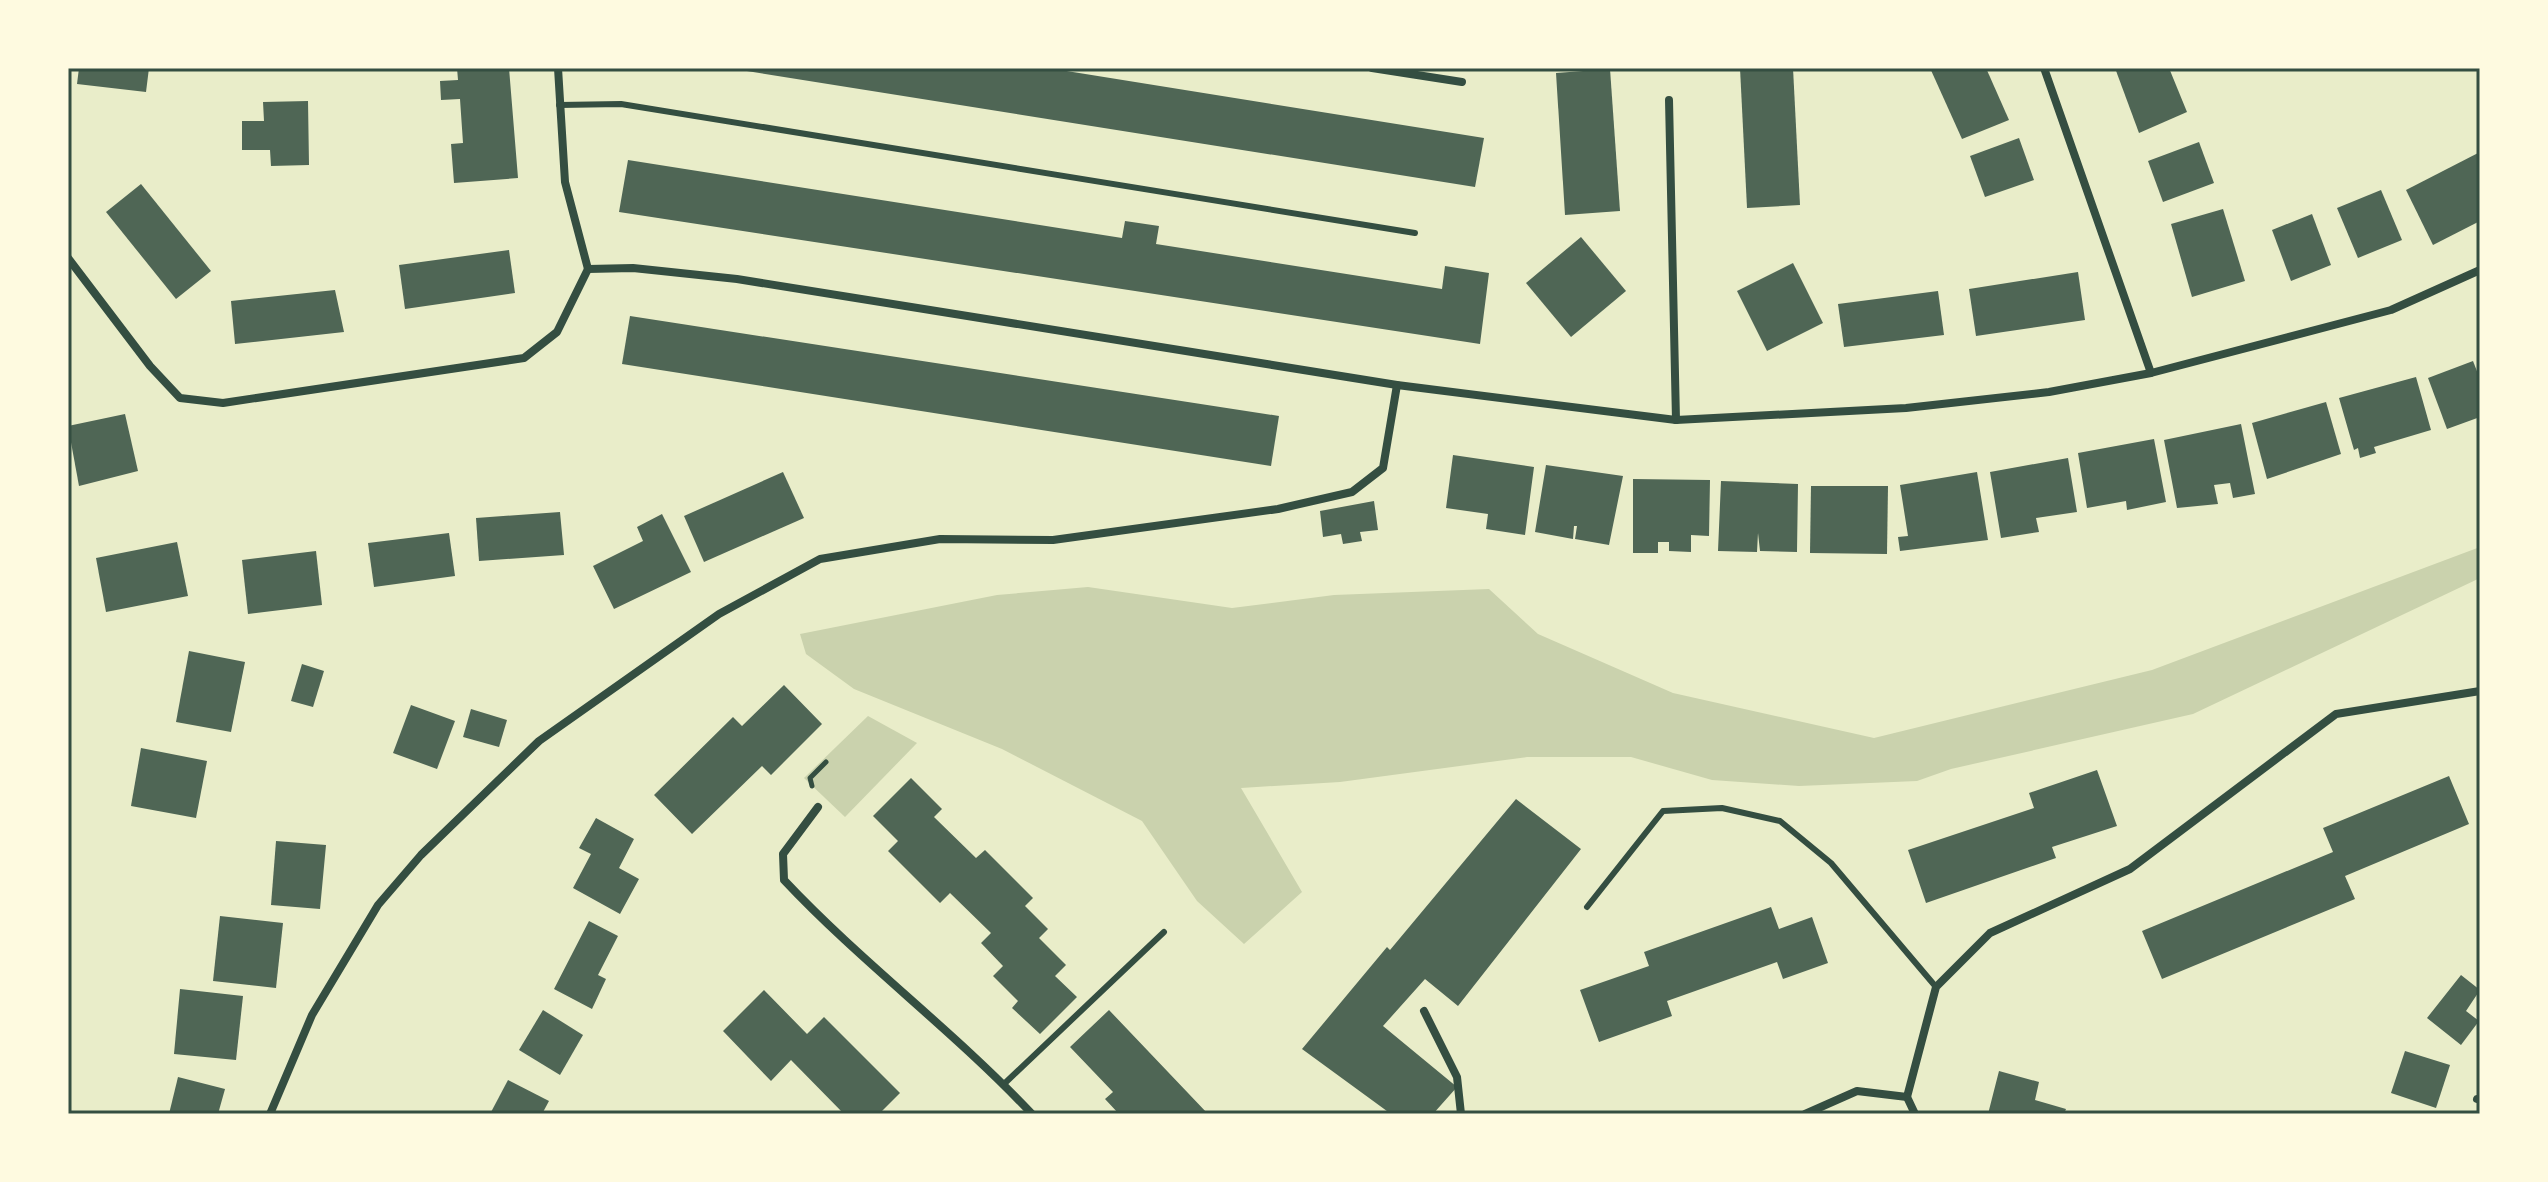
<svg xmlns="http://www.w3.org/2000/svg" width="2548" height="1182" viewBox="0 0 2548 1182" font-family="'IBM Plex Serif',serif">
  <rect width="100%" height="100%" fill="#e9edc9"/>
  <g fill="#cad2ad">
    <path d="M2480 547V578L2193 714 1951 769 1917 781 1799 786 1712 780 1631 757H1527L1340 782 1241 788 1302 892 1244 944 1197 901 1142 821 1002 749 854 689 806 654 800 634 997 595 1088 587 1232 608 1334 595 1489 589 1538 634 1673 693 1874 738 2152 670Z"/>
    <path d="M868 716 917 743 845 817 804 778Z"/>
  </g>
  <g fill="#4f6655">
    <path d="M79 68H149L146 92 77 84Z"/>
    <path d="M457 68H509L518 178 454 183 451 144 463 143 460 99 441 100 440 81 458 80Z"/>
    <path d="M728 68H1048L1484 138 1475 187Z"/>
    <path d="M1740 68H1793L1800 205 1747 208Z"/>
    <path d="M1930 68H1986L2009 120 1962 139Z"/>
    <path d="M2115 68H2169L2187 112 2139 133Z"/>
    <path d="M1610 69 1620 211 1565 215 1556 73Z"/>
    <path d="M308 101 309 165 271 166 270 150H242V121H264L263 102Z"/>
    <path d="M2019 138 2034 180 1985 197 1970 156Z"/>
    <path d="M2199 142 2214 183 2163 202 2148 161Z"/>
    <path d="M2480 152V221L2433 245 2406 190Z"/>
    <path d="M628 160 1122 238 1125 221 1159 226 1156 244 1442 289 1445 266 1489 273 1480 344 619 212Z"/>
    <path d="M141 184 211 271 176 299 106 212Z"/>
    <path d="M2381 190 2402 240 2358 258 2337 208Z"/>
    <path d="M2223 209 2245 281 2192 297 2171 224Z"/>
    <path d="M2312 214 2331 265 2291 281 2272 230Z"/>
    <path d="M1581 237 1626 291 1571 337 1526 283Z"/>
    <path d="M509 250 515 293 405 309 399 265Z"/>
    <path d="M1793 263 1823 323 1767 351 1737 291Z"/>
    <path d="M2078 272 2085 320 1976 336 1969 289Z"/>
    <path d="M335 290 344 332 235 344 231 301Z"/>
    <path d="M1938 291 1944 335 1844 347 1838 304Z"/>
    <path d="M630 316 1279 416 1271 466 622 364Z"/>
    <path d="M2473 361 2480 379V417L2447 429 2428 378Z"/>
    <path d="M2416 377 2431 430 2374 447 2376 453 2360 458 2358 448 2354 450 2339 398Z"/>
    <path d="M2326 402 2341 454 2267 479 2252 423Z"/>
    <path d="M125 414 138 471 79 486 68 426Z"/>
    <path d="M2241 424 2255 494 2233 498 2230 483 2214 485 2218 504 2177 508 2164 440Z"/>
    <path d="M2154 439 2166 502 2127 510 2126 501 2087 508 2078 453Z"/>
    <path d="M1453 455 1534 467 1525 535 1486 529 1488 514 1446 508Z"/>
    <path d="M2068 458 2077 512 2036 518 2039 532 2001 538 1990 472Z"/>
    <path d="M1546 465 1623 476 1609 545 1575 539 1577 526H1574L1573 539 1535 532Z"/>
    <path d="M783 472 804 518 704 562 684 516Z"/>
    <path d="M1977 472 1988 540 1900 551 1898 537 1908 536 1900 485Z"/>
    <path d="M1633 479 1710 480 1709 536 1691 535V552L1669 551V542H1658V553H1633Z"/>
    <path d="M1721 481 1798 484 1797 552 1760 551 1758 533 1757 552 1718 551Z"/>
    <path d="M1811 486H1888L1887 554 1810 553Z"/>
    <path d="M1374 501 1378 530 1360 532 1362 541 1343 544 1341 534 1323 537 1320 511Z"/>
    <path d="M560 512 564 555 479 561 476 518Z"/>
    <path d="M662 514 691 572 614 609 593 566 643 541 637 527Z"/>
    <path d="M449 533 455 576 374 587 368 543Z"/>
    <path d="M177 542 188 596 106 612 96 558Z"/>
    <path d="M316 551 322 605 248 614 242 560Z"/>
    <path d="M189 651 245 662 231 732 176 722Z"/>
    <path d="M302 664 324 671 313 707 291 701Z"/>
    <path d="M784 685 822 724 771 775 762 766 692 834 654 795 733 717 742 726Z"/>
    <path d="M411 705 455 721 437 769 393 753Z"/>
    <path d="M471 709 507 720 499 747 463 737Z"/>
    <path d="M141 748 207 761 196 818 131 806Z"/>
    <path d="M2097 770 2117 826 2052 847 2056 858 1926 903 1908 850 2034 808 2029 793Z"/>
    <path d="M2449 776 2469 824 2345 876 2355 899 2162 979 2142 931 2333 852 2323 828Z"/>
    <path d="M911 778 942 809 934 817 976 858 985 850 1033 898 1025 906 1048 929 1039 938 1066 965 1055 976 1077 997 1040 1034 1012 1008 1018 1001 993 976 1003 966 981 943 991 933 950 893 940 903 888 851 898 841 873 816Z"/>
    <path d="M1516 799 1581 849 1458 1006 1425 979 1383 1026 1457 1087 1433 1114H1391L1302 1049 1387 947 1390 950Z"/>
    <path d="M596 818 634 839 619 868 639 879 620 914 573 888 591 854 579 848Z"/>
    <path d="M276 841 326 845 320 909 271 905Z"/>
    <path d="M1771 907 1779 929 1812 917 1828 963 1783 979 1777 962 1667 1001 1672 1016 1599 1042 1580 990 1649 966 1644 952Z"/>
    <path d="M220 916 283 923 276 988 213 981Z"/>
    <path d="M589 921 618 936 598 975 606 979 592 1009 554 989Z"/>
    <path d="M2461 975 2480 990 2466 1011 2479 1021 2461 1045 2427 1018Z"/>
    <path d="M180 989 243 996 236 1060 174 1054Z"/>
    <path d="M764 990 807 1034 824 1017 900 1093 879 1114H844L791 1060 771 1081 723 1031Z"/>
    <path d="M543 1010 583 1035 560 1075 519 1050Z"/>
    <path d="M1109 1010 1208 1114H1119L1105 1099 1113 1092 1070 1047Z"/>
    <path d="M2405 1051 2450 1065 2436 1108 2391 1093Z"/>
    <path d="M1999 1071 2039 1082 2035 1100 2066 1109 2064 1114H1988Z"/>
    <path d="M178 1077 225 1089 218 1114H169Z"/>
    <path d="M508 1080 549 1101 542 1114H490Z"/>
  </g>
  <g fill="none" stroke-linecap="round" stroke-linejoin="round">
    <path stroke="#344e41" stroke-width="5" d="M812 786 810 778 826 762"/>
    <g stroke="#344e41" stroke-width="6">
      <path d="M559 105 621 104 1415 233"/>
      <path d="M1587 907 1663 811 1722 808 1780 821 1831 863 1936 987"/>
      <path d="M1004 1084 1164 932"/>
    </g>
    <g stroke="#344e41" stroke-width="8">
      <path d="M558 68 565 182 588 269"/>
      <path d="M1372 68 1462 82"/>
      <path d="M2044 68 2151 373"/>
      <path d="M1669 100 1676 420"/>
      <path d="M68 258 150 366 180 398 223 403 524 358 557 332 588 269"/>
      <path d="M588 269 633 268 737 279 1397 385 1676 420 1906 408 2049 392 2151 373 2391 310 2480 270"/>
      <path d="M818 807 783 854 784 880C862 963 954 1031 1032 1114"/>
      <path d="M1424 1011 1457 1077 1461 1114"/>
      <path d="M1907 1097 1936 987 1990 933 2130 869 2336 714 2480 691"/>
      <path d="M2477 1099 2480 1100"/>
      <path d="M270 1114 312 1015 378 905 421 855 539 741 719 614 820 559 940 539 1053 540 1278 509 1352 492 1383 468 1397 385"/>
      <path d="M1805 1114 1857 1091 1907 1097 1915 1114"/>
    </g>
  </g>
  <rect width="2548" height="1182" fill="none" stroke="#fefae0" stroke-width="140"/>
  <rect x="70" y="70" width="2408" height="1042" fill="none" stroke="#344e41" stroke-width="3"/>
</svg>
